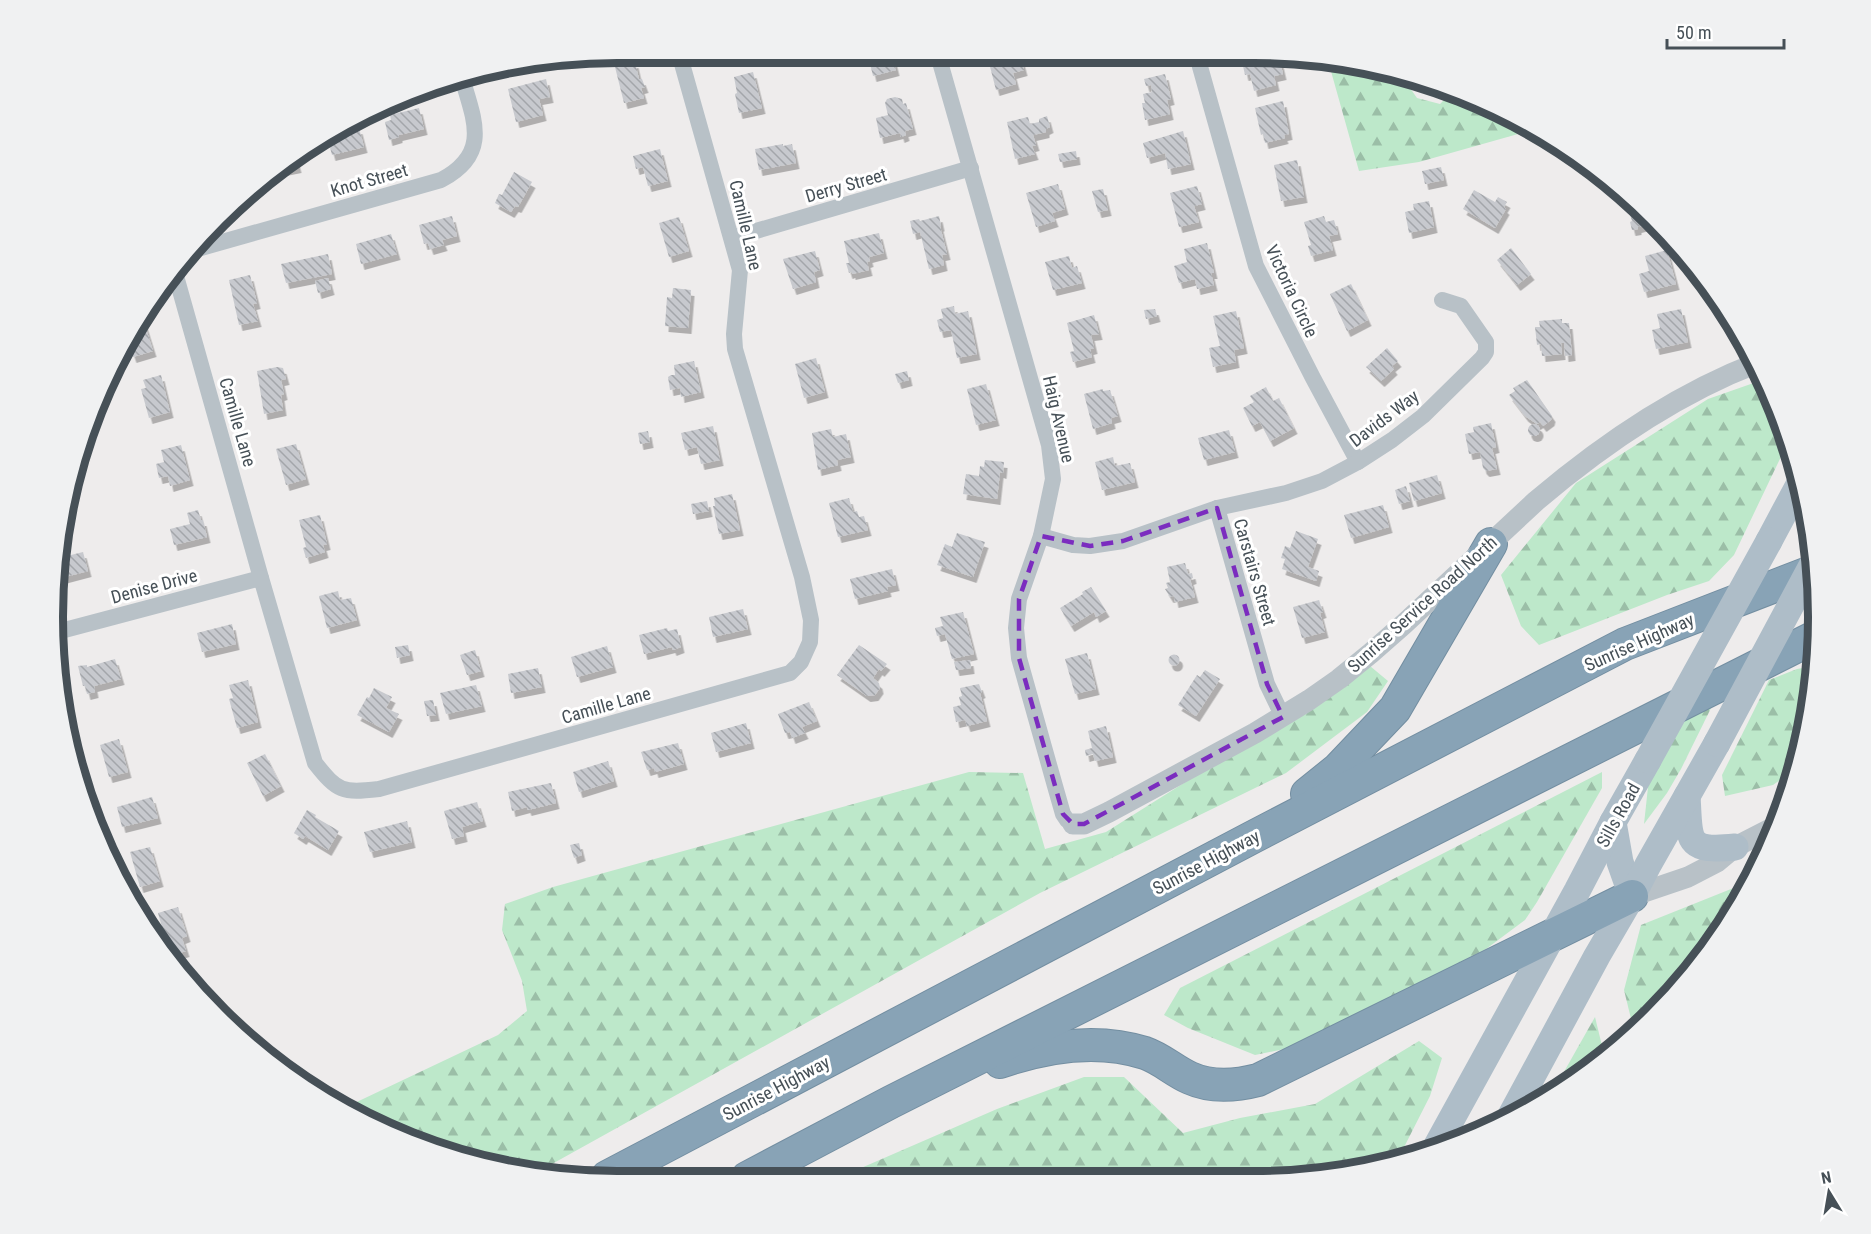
<svg xmlns="http://www.w3.org/2000/svg" width="1871" height="1234" viewBox="0 0 1871 1234" font-family="'Roboto Condensed',sans-serif">
  <defs>
    <pattern id="forest-firs" width="22" height="20" patternUnits="userSpaceOnUse" patternTransform="scale(1.5)"><rect width="22" height="20" fill="#bde8ca"/><path d="M5 1l3.5 6h-7zM16 11l3.5 6h-7z" fill="#9bbea7"/></pattern>
    <pattern id="building-back-hatch" width="6" height="6" patternUnits="userSpaceOnUse" patternTransform="scale(1.5)"><rect width="6" height="6" fill="#c7c9ce"/><path d="M-1 5l2 2M0 0l6 6M5-1l2 2" fill="none" stroke="#a3a6aa"/></pattern>
    <filter id="shadow"><feDropShadow dx="3.5" dy="6" stdDeviation="0" flood-color="#0004"/></filter>
  </defs>
  <rect width="100%" height="100%" fill="#eeecec"/>
  <g fill="url(#forest-firs)">
    <path d="M1327 57 1405 81 1417 98 1440 104 1450 94 1503 111 1528 127 1529 131 1419 162 1359 171Z"/>
    <path d="M1765 379 1788 442 1734 555 1709 581 1667 595 1539 645 1521 626 1501 575 1576 483 1708 399Z"/>
    <path d="M1370 666 1388 681 1367 712 1286 773 1040 893 534 1174 368 1123 344 1108 498 1035 527 1011 522 981 502 930 505 904 553 887 969 772 1023 773 1045 849 1106 832Z"/>
    <path d="M1814 666V691L1795 769 1773 785 1725 796 1722 775 1769 680 1797 669Z"/>
    <path d="M1715 700 1681 769 1667 793 1644 824 1649 778 1684 720Z"/>
    <path d="M1602 772V788L1537 902 1525 920 1486 949 1299 1046 1255 1055 1188 1028 1164 1015 1180 988Z"/>
    <path d="M1751 881 1743 900 1678 989 1634 1031 1624 990 1641 925Z"/>
    <path d="M1595 1017 1605 1058 1597 1065 1552 1093Z"/>
    <path d="M1419 1041 1442 1058 1430 1096 1396 1163 1291 1180 838 1178 997 1109 1084 1077H1124L1183 1133 1240 1118 1315 1104Z"/>
  </g>
  <g fill="url(#building-back-hatch)" filter="url(#shadow)">
    <path d="M862 54H892L896 70 873 76 868 55 862 57Z"/>
    <path d="M987 55H1020L1024 70 1013 73 1016 84 996 90Z"/>
    <path d="M1241 57H1279L1283 74 1274 76 1276 85 1254 91 1250 74 1245 75Z"/>
    <path d="M635 62 639 79H642L645 87 641 88 644 98 624 103 615 67Z"/>
    <path d="M753 72 762 108 739 113 735 94 737 93 734 77Z"/>
    <path d="M1165 74 1171 99 1167 100 1170 114 1145 120 1142 103H1145L1143 94 1152 92 1151 85 1146 86 1144 79Z"/>
    <path d="M546 79 550 97 539 99 543 115 516 122 508 89Z"/>
    <path d="M895 97 902 99 903 104 906 103 913 129 905 131 906 135 901 137 900 133 880 138 876 118 888 115 885 103 887 99Z"/>
    <path d="M1283 101 1289 134 1284 135 1285 138 1265 143 1263 134 1261 135 1255 108Z"/>
    <path d="M419 108 424 129 399 135V137L389 140 385 122 391 120 390 115Z"/>
    <path d="M1047 116 1050 127 1046 129V132L1033 135 1036 145 1032 146 1035 154 1015 159 1007 122 1028 117 1030 124 1039 122V119Z"/>
    <path d="M354 124 355 129 359 128 364 147 332 155 327 136 344 132 342 128Z"/>
    <path d="M1183 131 1191 164 1168 169 1165 153 1147 158 1143 143Z"/>
    <path d="M783 144V146L792 144 796 163 759 170 755 149Z"/>
    <path d="M660 149 668 181 648 186 643 167 636 169 633 156Z"/>
    <path d="M1076 151 1077 159 1060 162 1058 154Z"/>
    <path d="M295 156 298 167 278 171Z"/>
    <path d="M1297 160 1304 197 1281 201 1274 165Z"/>
    <path d="M1441 167 1444 180 1425 184 1422 171Z"/>
    <path d="M514 172 532 182 518 207 515 206 511 212 495 203 499 194 502 195Z"/>
    <path d="M1058 184 1065 209 1052 213 1055 221 1036 227 1026 193Z"/>
    <path d="M1197 186 1202 204 1194 206 1199 222 1179 227 1170 193Z"/>
    <path d="M1103 189 1108 210 1098 212 1092 191Z"/>
    <path d="M1474 190 1495 202 1498 197 1507 202 1504 207 1506 209 1495 228 1463 209Z"/>
    <path d="M1627 193 1642 209 1654 223 1638 227V229L1632 230 1630 222 1632 221 1630 214 1632 213Z"/>
    <path d="M1429 201 1434 227 1409 233 1405 212 1414 210 1413 204Z"/>
    <path d="M452 216 457 236 442 240 444 245 430 249 428 243 424 244 419 225Z"/>
    <path d="M939 216 941 225 940 226 947 254 942 255 944 265 929 269 920 232 913 234 910 221 919 219 920 221Z"/>
    <path d="M1324 216 1326 222 1334 220 1338 234 1329 236 1333 250 1311 256 1308 246 1311 245 1304 222Z"/>
    <path d="M679 217 689 251 669 257 659 223Z"/>
    <path d="M879 233 884 253 869 257 870 261 867 262 869 270 852 274V272L849 273 846 263H849L844 241Z"/>
    <path d="M391 234 397 254 361 264 356 244Z"/>
    <path d="M1207 243 1214 273H1211L1214 285 1197 289 1195 279 1179 283 1174 266 1187 262 1184 249Z"/>
    <path d="M1511 248 1531 274 1517 285 1497 260Z"/>
    <path d="M1667 250 1676 284 1644 292 1639 274 1649 271 1645 256Z"/>
    <path d="M815 251 820 270 814 272 816 282 793 289 783 259Z"/>
    <path d="M328 254 332 274 286 283 281 264Z"/>
    <path d="M1069 256 1072 268 1077 266 1082 283 1053 290 1045 262Z"/>
    <path d="M250 275 257 303 253 304 258 321 239 325 229 280Z"/>
    <path d="M328 278 331 289 318 293 315 281Z"/>
    <path d="M1351 284 1368 320 1347 331 1330 294Z"/>
    <path d="M673 288 691 290 688 328 665 326 667 297 672 298Z"/>
    <path d="M954 306 955 314 968 311 977 354 957 358 951 330 940 332 937 320 943 318 941 309Z"/>
    <path d="M1155 309 1157 316 1146 319 1144 310Z"/>
    <path d="M1681 309 1688 342 1656 349 1652 330 1660 328 1657 314Z"/>
    <path d="M1236 311 1244 348 1234 350 1236 362 1213 367 1209 348 1220 346 1213 316Z"/>
    <path d="M1094 315 1099 334 1091 335 1094 348 1090 349 1092 357 1073 362 1070 352 1074 351 1067 323Z"/>
    <path d="M143 319 153 351 133 357 130 348 125 350Z"/>
    <path d="M1562 319V323H1569L1572 355 1565 356 1564 343H1561L1562 354 1542 356 1541 344 1537 345 1535 327H1540L1539 321Z"/>
    <path d="M1387 348 1398 361 1392 366 1394 369 1381 381 1366 367Z"/>
    <path d="M816 358 825 392 804 398 795 364Z"/>
    <path d="M694 361 701 392 681 397 680 388 670 390 668 377 671 375H675L674 365Z"/>
    <path d="M277 367 283 368 286 379 281 380 284 394 281 395 283 410 264 414 257 371Z"/>
    <path d="M907 371 909 380 898 383 895 374Z"/>
    <path d="M161 375 170 412 149 418 141 389 146 388 143 380Z"/>
    <path d="M1527 380 1552 416 1551 420 1543 426 1540 422 1537 424 1525 416 1509 395 1515 391 1513 388Z"/>
    <path d="M986 384 996 420 976 425 967 389Z"/>
    <path d="M1266 387 1273 401 1279 398 1294 428 1270 441 1260 422 1252 426 1243 408 1254 402 1250 396Z"/>
    <path d="M1103 389V391L1110 390 1118 416 1111 418 1112 423 1093 429 1084 394Z"/>
    <path d="M1491 423 1496 447 1492 448 1497 469 1486 471 1483 468 1480 452 1469 454 1465 434 1474 432 1473 427Z"/>
    <circle cx="1534" cy="430" r="6"/>
    <path d="M713 426 720 460 701 464 697 447 685 450 681 433Z"/>
    <path d="M831 429 833 437 846 434 851 457 837 460 838 465 818 470 812 433Z"/>
    <path d="M1229 430 1235 452 1204 460 1198 438Z"/>
    <path d="M648 431 650 442 640 444 638 433Z"/>
    <path d="M296 444 306 479 286 485 276 449Z"/>
    <path d="M181 445 190 480 170 486 168 476 159 478 156 464 164 462 161 450Z"/>
    <path d="M1113 457 1115 466 1130 463 1135 482 1102 490 1095 462Z"/>
    <path d="M985 460 1004 462 1003 473 1000 472 997 499 963 494 966 474 979 476 980 466 984 467Z"/>
    <path d="M1437 475 1442 493 1414 501 1409 483Z"/>
    <path d="M1406 486 1410 501 1399 504 1395 490Z"/>
    <path d="M732 494 740 530 719 534 713 506H715L714 498Z"/>
    <path d="M849 498 853 512 857 511 859 517 864 516 868 530 838 537 829 503Z"/>
    <path d="M707 501 709 511 693 514 691 504Z"/>
    <path d="M1383 505 1389 527 1351 538 1344 515Z"/>
    <path d="M198 510 201 520H203L207 537 174 545 170 529 190 524 187 513Z"/>
    <path d="M320 515 327 544 323 545 325 552 306 558 303 548 306 547 299 520Z"/>
    <path d="M1296 531 1318 539 1308 567 1319 571 1316 581 1282 569 1285 559 1281 558 1285 546 1290 548Z"/>
    <path d="M957 533 985 542 973 577 937 565 945 544 952 547Z"/>
    <path d="M83 552 88 571 54 580 59 558Z"/>
    <path d="M1185 563 1188 574 1192 573 1193 578 1190 579 1195 597 1175 602 1174 596 1170 597 1165 589 1168 588 1166 583 1170 582 1167 567Z"/>
    <path d="M892 569 896 585 887 587 888 591 855 599 850 579Z"/>
    <path d="M1091 587 1106 611 1096 617 1094 612 1071 626 1060 608 1083 594 1082 592Z"/>
    <path d="M338 591 340 600 351 598 357 620 327 628 319 596Z"/>
    <path d="M1319 600 1323 612 1320 613 1325 632 1302 638 1293 607Z"/>
    <path d="M743 609 748 629 713 637 709 617Z"/>
    <path d="M963 612 974 654 952 659 945 634 937 636 935 628 943 626 940 617Z"/>
    <path d="M232 624 236 644 202 652 197 633Z"/>
    <path d="M667 628 668 631 677 629 681 647 673 650 672 647 644 654 639 635Z"/>
    <path d="M408 645 410 655 397 658 395 647Z"/>
    <path d="M859 645 887 664 881 671 879 669 873 678 879 683 880 688 875 695 867 696 837 675Z"/>
    <path d="M607 646 613 667 577 677 571 657Z"/>
    <path d="M475 650 481 671 467 675 460 655Z"/>
    <path d="M1087 653 1096 689 1075 694 1065 659Z"/>
    <circle cx="1174" cy="660" r="5.5"/>
    <path d="M115 659 121 679 94 686 95 692 87 694 85 686H83L78 666 87 665V667Z"/>
    <path d="M970 660 971 668 956 670 954 662Z"/>
    <path d="M538 668 542 687 511 693 508 674Z"/>
    <path d="M1205 670 1220 679 1196 716 1178 705 1197 675 1200 677Z"/>
    <path d="M248 680 258 722 237 728 229 699 233 698 229 685Z"/>
    <path d="M979 684 982 692 980 693 987 721 967 726 965 720 956 722 953 707 961 705 959 697 962 696 960 688Z"/>
    <path d="M476 685 482 706 446 714 440 693Z"/>
    <path d="M374 688 392 697 386 708 399 714 389 732 357 715 367 697 369 698Z"/>
    <path d="M433 700 436 715 427 716 424 701Z"/>
    <path d="M809 702 817 721 802 727 805 733 792 738 790 732 785 733 778 714Z"/>
    <path d="M746 723 751 743 716 752 711 733Z"/>
    <path d="M1106 726 1113 757 1095 761 1093 754 1086 756 1085 750 1092 748 1088 731Z"/>
    <path d="M119 739 128 772 109 777 100 745Z"/>
    <path d="M678 743 684 764 655 772 654 768 647 770 641 752Z"/>
    <path d="M265 754 281 786 263 796 247 763Z"/>
    <path d="M608 761 614 781 579 792 573 772Z"/>
    <path d="M551 783 556 803 528 810 527 807 512 811 508 792Z"/>
    <path d="M152 797 158 818 122 827 117 807Z"/>
    <path d="M477 802 483 821 462 827 464 836 452 839 444 811Z"/>
    <path d="M307 810 316 815 315 817 339 831 328 850 305 836 303 839 294 833Z"/>
    <path d="M407 821 412 842 370 852 364 832Z"/>
    <path d="M579 843 582 855 574 858 570 845Z"/>
    <path d="M150 847 160 881 140 887 130 852Z"/>
    <path d="M178 907 187 936 182 938 186 951 173 955 163 942 162 939 165 938 158 913Z"/>
  </g>
  <g fill="none" stroke-linecap="round" stroke-linejoin="round">
    <g stroke="#738ea1" stroke-width="34">
      <g id="motorway">
        <path d="M1307 794 1338 769 1395 709 1491 544"/>
        <path d="M1000 1062C1046 1046 1098 1038 1145 1053 1162 1059 1174 1071 1190 1078 1212 1088 1235 1086 1258 1080L1632 896"/>
        <path d="M607 1177 1253 837 1625 644 1816 570"/>
        <path d="M747 1178 891 1102 1815 637"/>
      </g>
    </g>
    <g stroke="#b8c1c7" stroke-width="16">
      <path d="M938 55 1049 445 1053 479 1041 536 1019 599 1016 628 1019 658 1055 786 1063 814 1067 820 1073 824"/>
      <path d="M1197 56 1256 266 1313 378 1358 462"/>
      <path d="M732 238 971 168"/>
      <path d="M194 250 441 180C490 154 475 122 462 78"/>
      <path d="M174 269 261 578 315 763C338 792 342 793 379 789L790 673 801 662 810 642 811 620 802 577 735 349 734 334 740 270 679 53"/>
      <path d="M1741 336 1750 366"/>
      <path d="M1217 508 1267 684 1283 717"/>
      <path d="M1041 536 1073 545 1090 546 1123 541 1217 508 1286 493 1322 481 1358 462 1392 440 1423 416 1482 358 1486 352V342L1461 306 1442 300"/>
      <path d="M57 632 261 578"/>
    </g>
    <g stroke="#b8c1c7" stroke-width="21">
      <path d="M1073 824H1084L1109 812 1255 733 1309 700 1339 679 1371 653 1404 624 1536 501C1602 445 1676 394 1757 363"/>
      <path d="M1632 896 1688 877 1717 862 1735 847 1776 826"/>
    </g>
    <g stroke="#aebdc8" stroke-width="27">
      <path d="M1769 541 1801 481"/>
      <path d="M1687 796C1690 840 1684 852 1735 847"/>
      <path d="M1613 822 1620 862 1632 896"/>
      <path d="M1508 1121 1597 956 1632 896 1648 865 1717 743"/>
      <path d="M1435 1149 1577 891 1613 822 1648 760"/>
    </g>
    <use href="#motorway" stroke="#88a3b6" stroke-width="32"/>
    <g stroke="#aebdc8" stroke-width="27">
      <path d="M1717 743 1814 562"/>
      <path d="M1648 760 1769 541"/>
    </g>
  </g>
  <path fill="none" stroke="#7b2cbf" stroke-width="4.5" stroke-dasharray="12 8" stroke-linejoin="round" d="M1217 508 1267 684 1283 717 1084 824H1073L1063 814 1019 658V599L1041 536 1090 546 1123 541Z"/>
  <g text-anchor="middle" dominant-baseline="central" stroke-width="6" stroke-linejoin="round" paint-order="stroke">
    <g font-size="18" fill="#465057" stroke="#fff">
      <text transform="translate(369 180) rotate(-16)">Knot Street</text>
      <text transform="translate(846 185) rotate(-16)">Derry Street</text>
      <text transform="translate(746 225) rotate(77)">Camille Lane</text>
      <text transform="translate(1292 291) rotate(65)">Victoria Circle</text>
      <text transform="translate(1384 418) rotate(-37)">Davids Way</text>
      <text transform="translate(1059 419) rotate(77)">Haig Avenue</text>
      <text transform="translate(238 422) rotate(74)">Camille Lane</text>
      <text transform="translate(1255 572) rotate(74)">Carstairs Street</text>
      <text transform="translate(154 586) rotate(-15)">Denise Drive</text>
      <text transform="translate(1422 604) rotate(-42)">Sunrise Service Road North</text>
      <text transform="translate(1639 642) rotate(-24)">Sunrise Highway</text>
      <text transform="translate(606 705) rotate(-16)">Camille Lane</text>
      <text transform="translate(1618 815) rotate(-61)">Sills Road</text>
      <text transform="translate(1206 862) rotate(-28)">Sunrise Highway</text>
      <text transform="translate(776 1088) rotate(-28)">Sunrise Highway</text>
    </g>
  </g>
  <path d="M0 0H1871V1234H0ZM617 63H1254A554 554 0 0 1 1808 617V617A554 554 0 0 1 1254 1171H617A554 554 0 0 1 63 617V617A554 554 0 0 1 617 63Z" fill="#f0f1f2" fill-rule="evenodd"/>
  <path fill="none" stroke="#465057" stroke-width="8" d="M617 63H1254A554 554 0 0 1 1808 617V617A554 554 0 0 1 1254 1171H617A554 554 0 0 1 63 617V617A554 554 0 0 1 617 63Z"/>
  <g transform="translate(1829 1192) rotate(349)" stroke="#ffffff" stroke-width="4.5" paint-order="stroke">
  <path d="M0-4.5L10 22L0 15L-10 22Z" fill="#465057"/>
  <text y="-9" font-size="16" font-weight="bold" text-anchor="middle" fill="#465057">N</text>
  </g>
  <path d="M1667 39v9h117v-9" fill="none" stroke="#465057" stroke-width="3"/>
  <text x="1676" y="39" font-size="18" fill="#465057" stroke="#ffffff" stroke-width="4.5" paint-order="stroke">50 m</text>
</svg>
